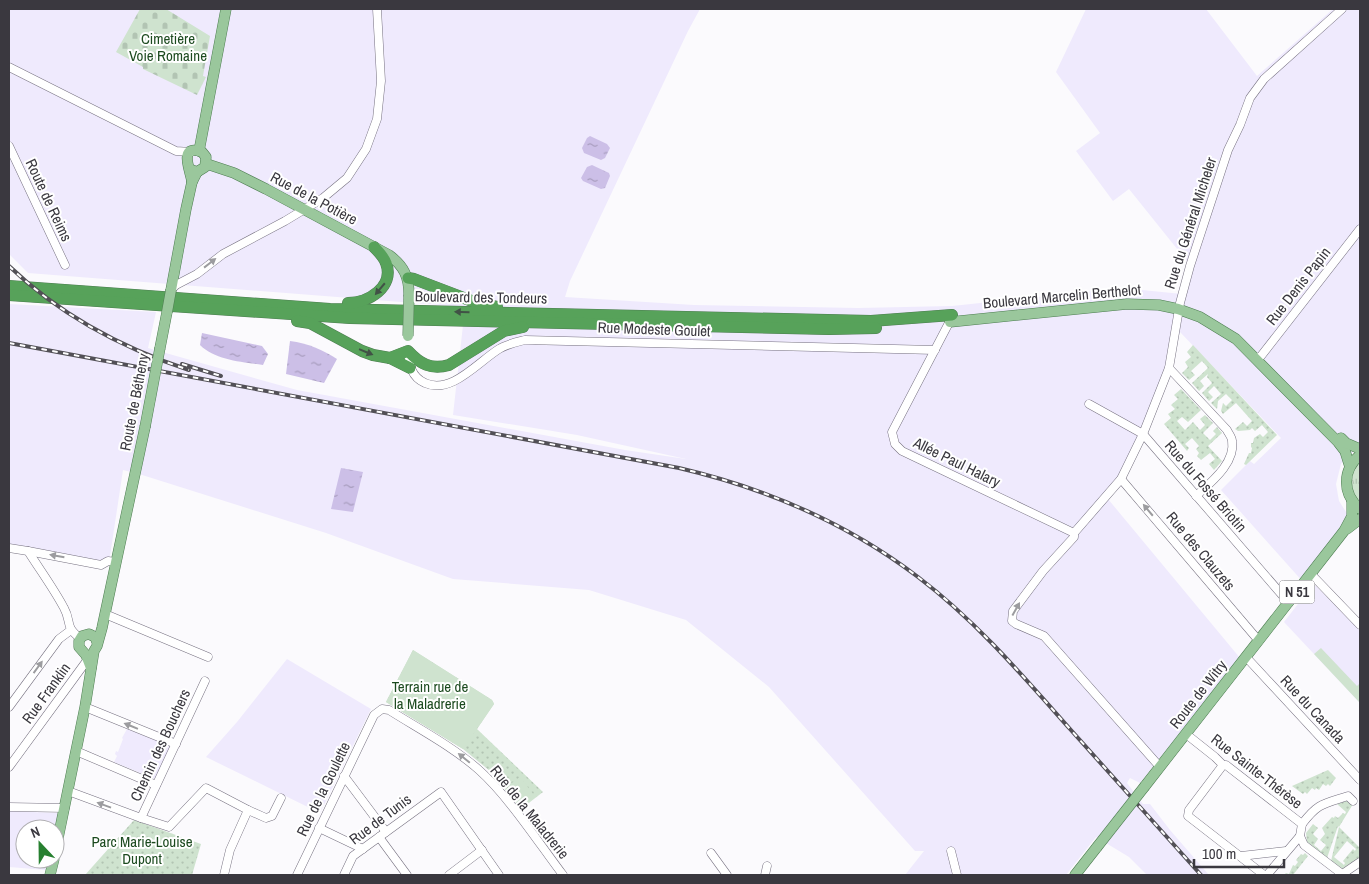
<svg xmlns="http://www.w3.org/2000/svg" width="1369" height="884" viewBox="0 0 1369 884" font-family="'Archivo Narrow',sans-serif">
  <defs>
    <pattern id="grass-tufts" width="24" height="20" patternUnits="userSpaceOnUse" patternTransform="scale(1.25)"><rect width="24" height="20" fill="#cfe3cf"/><path d="M3 7l-1-3M5 7V3M7 7l1-3M15 17l-1-3M17 17v-4M19 17l1-3" fill="none" stroke="#b2c4b3"/></pattern>
    <pattern id="cemetery-stones" width="16" height="16" patternUnits="userSpaceOnUse" patternTransform="scale(1.25)"><rect width="16" height="16" fill="#cfe3cf"/><path d="M2 7V4a2 2 0 0 1 4 0v3zM10 15v-3a2 2 0 0 1 4 0v3z" fill="#b2c4b3"/></pattern>
    <pattern id="park-dots" width="8" height="8" patternUnits="userSpaceOnUse" patternTransform="scale(1.25)"><rect width="8" height="8" fill="#cfe3cf"/><path d="M2 2h.1M6 6h.1" fill="none" stroke="#b2c4b3" stroke-width="1.8" stroke-linecap="round"/></pattern>
    <pattern id="water-ripples" width="26" height="14" patternUnits="userSpaceOnUse" patternTransform="scale(1.25)"><rect width="26" height="14" fill="#ccbfe7"/><path d="M2 4q2-2 4 0t4 0M15 11q2-2 4 0t4 0" fill="none" stroke="#a79cbd"/></pattern>
  </defs>
  <rect width="100%" height="100%" fill="#fbfafd"/>
  <g fill="#efeafd">
    <path d="M9 9H700L688 31 570 281 565 297 694 305 858 308 952 306 1122 288 1182 294 1190 265 1129 189 1113 201 1076 151 1100 133 1056 72 1086 9H1206L1257 76 1333 9H1360V446L1348 456 1341 464 1336 484 1339 501 1348 515 1304 583 1221 490 1250 461 1254 464 1281 438 1180 332 1147 435 1108 499 1240 658 1140 783 1130 778 1127 783 1143 804H1150L1170 830 1209 875H1147L1129 857 1096 837 1066 875H905L924 851H915L769 687 686 620 589 590 453 579 326 533 139 474 123 470 110 556 106 560 101 562 9 545V304L156 312 148 348 297 390 625 450 686 459 577 435 453 415 465 307 28 273 9 254Z"/>
    <path d="M1312 586H1316L1360 631V703L1284 622Z"/>
    <path d="M287 659 371 709 320 813 206 757 237 722Z"/>
    <path d="M127 729 170 746 171 748 157 778 155 779 114 762 117 756 115 754 116 751 118 752 123 739 122 738Z"/>
    <path d="M9 811 57 813 59 815 55 829H25V859H49L47 870 9 867Z"/>
  </g>
  <path fill="url(#grass-tufts)" d="M1360 462V502C1349 490 1349 474 1360 462Z"/>
  <path fill="url(#cemetery-stones)" d="M140 9H166L210 36 203 76 206 77 197 95 143 69V67L116 52Z"/>
  <g fill="url(#park-dots)" fill-rule="evenodd">
    <path d="M1193 345 1277 435 1246 465 1244 464 1249 453H1251L1252 448 1251 447V443H1253L1254 438 1260 434 1263 437 1268 432 1262 425 1255 431 1252 428 1250 430 1238 431 1235 429 1243 422 1247 426 1252 421 1236 403 1223 414 1221 411 1223 403 1226 406 1232 400 1226 394 1218 401 1217 409 1211 403 1221 394 1214 386 1208 392 1213 397 1209 401 1202 393 1212 383 1207 377 1208 374 1200 381 1204 386 1199 391 1192 383 1208 368 1202 361 1191 371 1195 375 1189 380 1182 373 1188 367 1185 362 1191 357 1187 352Z"/>
    <path d="M1181 389 1201 410 1188 422 1182 417 1177 421 1185 430 1193 422 1200 430 1205 425 1200 419 1205 415 1213 423 1203 433 1210 440 1216 434 1213 431 1217 427 1222 433 1208 446 1222 461 1214 470 1209 464 1215 459 1210 453 1201 460 1197 456 1199 453 1196 449 1199 446 1192 438 1185 444 1189 448 1187 451 1164 424 1171 418 1168 414 1175 409 1171 405 1178 399 1174 395Z"/>
    <path d="M413 650 492 700 494 704 477 729 543 792 521 809 490 771 463 749 386 702Z"/>
    <path d="M1328 770 1336 778 1330 786 1328 784 1326 786 1323 784 1319 790 1316 788 1315 790 1312 788 1307 794 1305 792 1303 794 1292 786Z"/>
    <path d="M1349 800 1353 804 1339 827 1360 848V858L1342 869 1331 861 1339 827 1338 826 1327 858 1307 842 1306 833 1313 824 1318 828 1313 834 1318 839 1314 845 1321 851 1326 845 1320 840 1325 834 1322 828 1332 817 1334 818 1335 816 1338 818 1343 813 1345 814 1346 812 1337 804ZM1347 841 1356 849 1355 851 1353 849 1343 861 1345 863 1344 865 1334 857Z"/>
    <path d="M134 820 201 844 192 875H85Z"/>
    <path d="M1305 853 1308 856 1293 875H1284L1286 873 1289 874 1293 865 1295 866 1298 862 1296 860 1301 854 1303 855Z"/>
  </g>
  <g fill="#cfe3cf">
    <path d="M1321 648 1357 686 1360 683V703L1314 654Z"/>
    <path d="M413 650 492 700 494 704 463 749 386 702Z"/>
    <path d="M520 777 534 795 524 804 509 785Z"/>
  </g>
  <g fill="url(#water-ripples)">
    <path d="M590 136 607 144 610 148 605 158 601 160 584 153 582 148 587 138Z"/>
    <path d="M592 165 609 173 610 176 605 188 601 189 583 181 581 178 587 167Z"/>
    <path d="M202 333 262 346 268 354 263 365C242 362 215 360 200 345Z"/>
    <path d="M290 341C308 343 323 350 337 359L324 383 286 374Z"/>
    <path d="M341 468 363 472 353 512 331 509Z"/>
  </g>
  <g fill="none" stroke-linecap="round" stroke-linejoin="round">
    <g stroke="#767180" stroke-width="9">
      <g id="minor">
        <path d="M9 67 176 151 191 152"/>
        <path d="M9 146 65 265"/>
        <path d="M171 290 176 285 197 274 223 254 285 221 323 198 347 178 366 149 377 119 381 81 377 9"/>
        <path d="M952 317 892 432 895 444 902 451 1074 533"/>
        <path d="M408 351C409 364 411 377 425 383 451 395 478 362 499 349 507 344 517 342 525 340L935 350"/>
        <path d="M1256 359 1261 356 1360 229"/>
        <path d="M1169 368 1227 430C1228 433 1232 437 1232 441 1236 463 1210 483 1196 496"/>
        <path d="M1089 404 1143 434 1289 603"/>
        <path d="M1121 479 1259 641"/>
        <path d="M9 548 28 551C40 570 54 589 64 608 72 622 64 626 80 638"/>
        <path d="M28 551 101 565 108 561 116 562"/>
        <path d="M1311 574 1360 625"/>
        <path d="M105 614 208 657"/>
        <path d="M1246 657 1360 780"/>
        <path d="M205 681 141 818 169 827 206 788 248 810 230 850 224 875"/>
        <path d="M9 707 59 639 71 630"/>
        <path d="M85 707 176 744"/>
        <path d="M1186 734 1215 757 1223 765H1226L1302 824 1300 836 1304 845 1342 874"/>
        <path d="M76 751 156 785"/>
        <path d="M1223 765 1189 810 1188 816 1264 875"/>
        <path d="M9 767 88 659"/>
        <path d="M1160 767 1044 636 1016 624 1012 621 1013 611 1043 571 1074 537V533L1121 479 1143 434 1169 368 1180 303 1190 266 1228 150 1240 125 1250 98 1264 79 1342 9"/>
        <path d="M344 776 386 832"/>
        <path d="M68 791 141 818"/>
        <path d="M9 807 65 808"/>
        <path d="M248 810 266 818 272 816 281 798"/>
        <path d="M1302 824C1318 803 1323 804 1348 796L1353 801"/>
        <path d="M319 828 363 849"/>
        <path d="M379 837 407 875"/>
        <path d="M951 851 957 875"/>
        <path d="M711 853 727 875"/>
        <path d="M1241 856 1286 851"/>
        <path d="M297 875 374 715 382 709 389 710C419 729 452 746 479 770 509 797 538 842 563 875"/>
        <path d="M344 875 353 856 441 792 499 875"/>
        <path d="M449 875 482 850"/>
        <path d="M765 875 767 866"/>
        <path d="M1267 875 1300 836"/>
        <path d="M1341 875 1360 862"/>
      </g>
    </g>
    <g stroke="#4d7d51" stroke-width="11">
      <g id="major">
        <path d="M199 151 226 9"/>
        <path d="M207 164 234 173 266 189 389 255C404 266 409 277 409 295"/>
        <path d="M190 169 197 172 205 167 206 157 202 152C177 143 191 172 192 182"/>
        <path d="M171 290 186 209 192 182 197 172"/>
        <path d="M950 322 1127 304 1159 305 1178 309 1200 317 1236 339 1338 442 1345 451 1350 467"/>
        <path d="M160 348 167 312"/>
        <path d="M1341 438 1346 443 1360 449"/>
        <path d="M1360 455C1342 470 1342 494 1360 509"/>
        <path d="M1347 529 1360 519"/>
        <path d="M91 668 86 655 79 647V641L82 636 89 634 95 637 97 642"/>
        <path d="M1145 786 1344 531 1352 516V501"/>
        <path d="M55 853 85 707 94 651 97 646 102 628 145 427"/>
        <path d="M50 875 54 859"/>
        <path d="M1075 875 1097 847"/>
      </g>
    </g>
    <g stroke="#4d7d51" stroke-width="12">
      <g id="highway">
        <path d="M408 278 414 279 477 303 497 307"/>
        <path d="M9 286 330 309 871 321 952 315"/>
        <path d="M9 295 350 318 829 329 876 328"/>
        <path d="M348 303C368 303 395 287 386 263 384 257 379 252 374 247"/>
        <path d="M297 321 310 323 362 351 373 355 390 358 410 368"/>
        <path d="M390 358 408 351C420 364 431 370 449 365L504 331 523 327"/>
      </g>
    </g>
    <use href="#minor" stroke="#fff" stroke-width="8"/>
    <use href="#major" stroke="#9ac79c" stroke-width="10"/>
    <use href="#highway" stroke="#57a25a" stroke-width="11"/>
    <g stroke="#525056" stroke-width="4">
      <g id="rail">
        <path d="M9 266C60 315 122 348 189 370"/>
        <path d="M9 343 679 468C765 488 847 523 918 577 976 621 1022 675 1070 729 1114 778 1157 826 1201 875"/>
        <path d="M182 364 221 376"/>
      </g>
    </g>
    <use href="#rail" stroke="#fff" stroke-width="2" stroke-dasharray="5.5" stroke-linecap="butt"/>
    <g stroke="#4d7d51" stroke-width="11" stroke-linecap="butt">
      <g id="major-bridge">
        <path d="M167 312 171 290"/>
        <path d="M408 336 409 295"/>
        <path d="M145 427 160 348"/>
        <path d="M1097 847 1145 786"/>
      </g>
    </g>
    <use href="#major-bridge" stroke="#9ac79c" stroke-width="10"/>
  </g>
  <defs><path id="oneway-solid" d="M-6-.8H1V-3.2L6.5 0L1 3.2V.8H-6Z" transform="scale(1.25)"/></defs>
  <g fill="#9c9c9f">
    <use href="#oneway-solid" transform="translate(210 263) rotate(-38)"/>
    <use href="#oneway-solid" transform="translate(1148 510) rotate(-130)"/>
    <use href="#oneway-solid" transform="translate(57 556) rotate(-170)"/>
    <use href="#oneway-solid" transform="translate(1016 609) rotate(-61)"/>
    <use href="#oneway-solid" transform="translate(38 667) rotate(-54)"/>
    <use href="#oneway-solid" transform="translate(131 726) rotate(-158)"/>
    <use href="#oneway-solid" transform="translate(464 758) rotate(-141)"/>
    <use href="#oneway-solid" transform="translate(104 805) rotate(-160)"/>
  </g>
  <g fill="#415246">
    <use href="#oneway-solid" transform="translate(380 289) rotate(130)"/>
    <use href="#oneway-solid" transform="translate(462 312) rotate(-179)"/>
    <use href="#oneway-solid" transform="translate(366 352) rotate(22)"/>
  </g>
  <g text-anchor="middle" dominant-baseline="central" stroke-width="4" stroke-linejoin="round" paint-order="stroke">
    <rect fill="#fff" stroke="#757479" stroke-width="1" x="1279.5" y="580.5" width="35" height="23" rx="4"/>
    <g font-size="14" font-weight="bold" fill="#3a383f">
      <text x="1297" y="592">N 51</text>
    </g>
    <g font-size="15" fill="#1c4a1f" stroke="#fff">
      <text x="168" y="38">Cimetière<tspan x="168" dy="17">Voie Romaine</tspan></text>
      <text x="430" y="686">Terrain rue de<tspan x="430" dy="17">la Maladrerie</tspan></text>
      <text x="142" y="841">Parc Marie-Louise<tspan x="142" dy="17">Dupont</tspan></text>
    </g>
    <g font-size="15" fill="#3a383f" stroke="#fff">
      <text transform="translate(314 198) rotate(28)">Rue de la Potière</text>
      <text transform="translate(49 200) rotate(65)">Route de Reims</text>
      <text transform="translate(1190 223) rotate(-72)">Rue du Général Micheler</text>
      <text transform="translate(1298 286) rotate(-52)">Rue Denis Papin</text>
      <text transform="translate(1062 296) rotate(-5)">Boulevard Marcelin Berthelot</text>
      <text transform="translate(481 297) rotate(1)">Boulevard des Tondeurs</text>
      <text transform="translate(654 329) rotate(2)">Rue Modeste Goulet</text>
      <text transform="translate(134 402) rotate(-79)">Route de Bétheny</text>
      <text transform="translate(957 462) rotate(26)">Allée Paul Halary</text>
      <text transform="translate(1206 486) rotate(49)">Rue du Fossé Briotin</text>
      <text transform="translate(1201 551) rotate(50)">Rue des Clauzets</text>
      <text transform="translate(46 693) rotate(-54)">Rue Franklin</text>
      <text transform="translate(1198 694) rotate(-52)">Route de Witry</text>
      <text transform="translate(1313 709) rotate(47)">Rue du Canada</text>
      <text transform="translate(160 745) rotate(-65)">Chemin des Bouchers</text>
      <text transform="translate(1257 771) rotate(38)">Rue Sainte-Thérèse</text>
      <text transform="translate(323 789) rotate(-64)">Rue de la Goulette</text>
      <text transform="translate(530 812) rotate(51)">Rue de la Maladrerie</text>
      <text transform="translate(380 819) rotate(-37)">Rue de Tunis</text>
    </g>
  </g>
  <rect width="1369" height="884" fill="none" stroke="#3a383f" stroke-width="20"/>
  <g transform="translate(40 844) rotate(338)"><circle r="24" fill="#ffffff" stroke="#b0afb2"/>
  <path d="M0-4L9 19L0 12L-9 19Z" fill="#278030"/>
  <text y="-8" font-size="14" font-weight="bold" text-anchor="middle" fill="#3a383f">N</text>
  </g>
  <path d="M1194 859v8h90v-8" fill="none" stroke="#3a383f" stroke-width="2.5"/>
  <text x="1202" y="859" font-size="15" fill="#3a383f" stroke="#ffffff" stroke-width="4" paint-order="stroke">100 m</text>
</svg>
